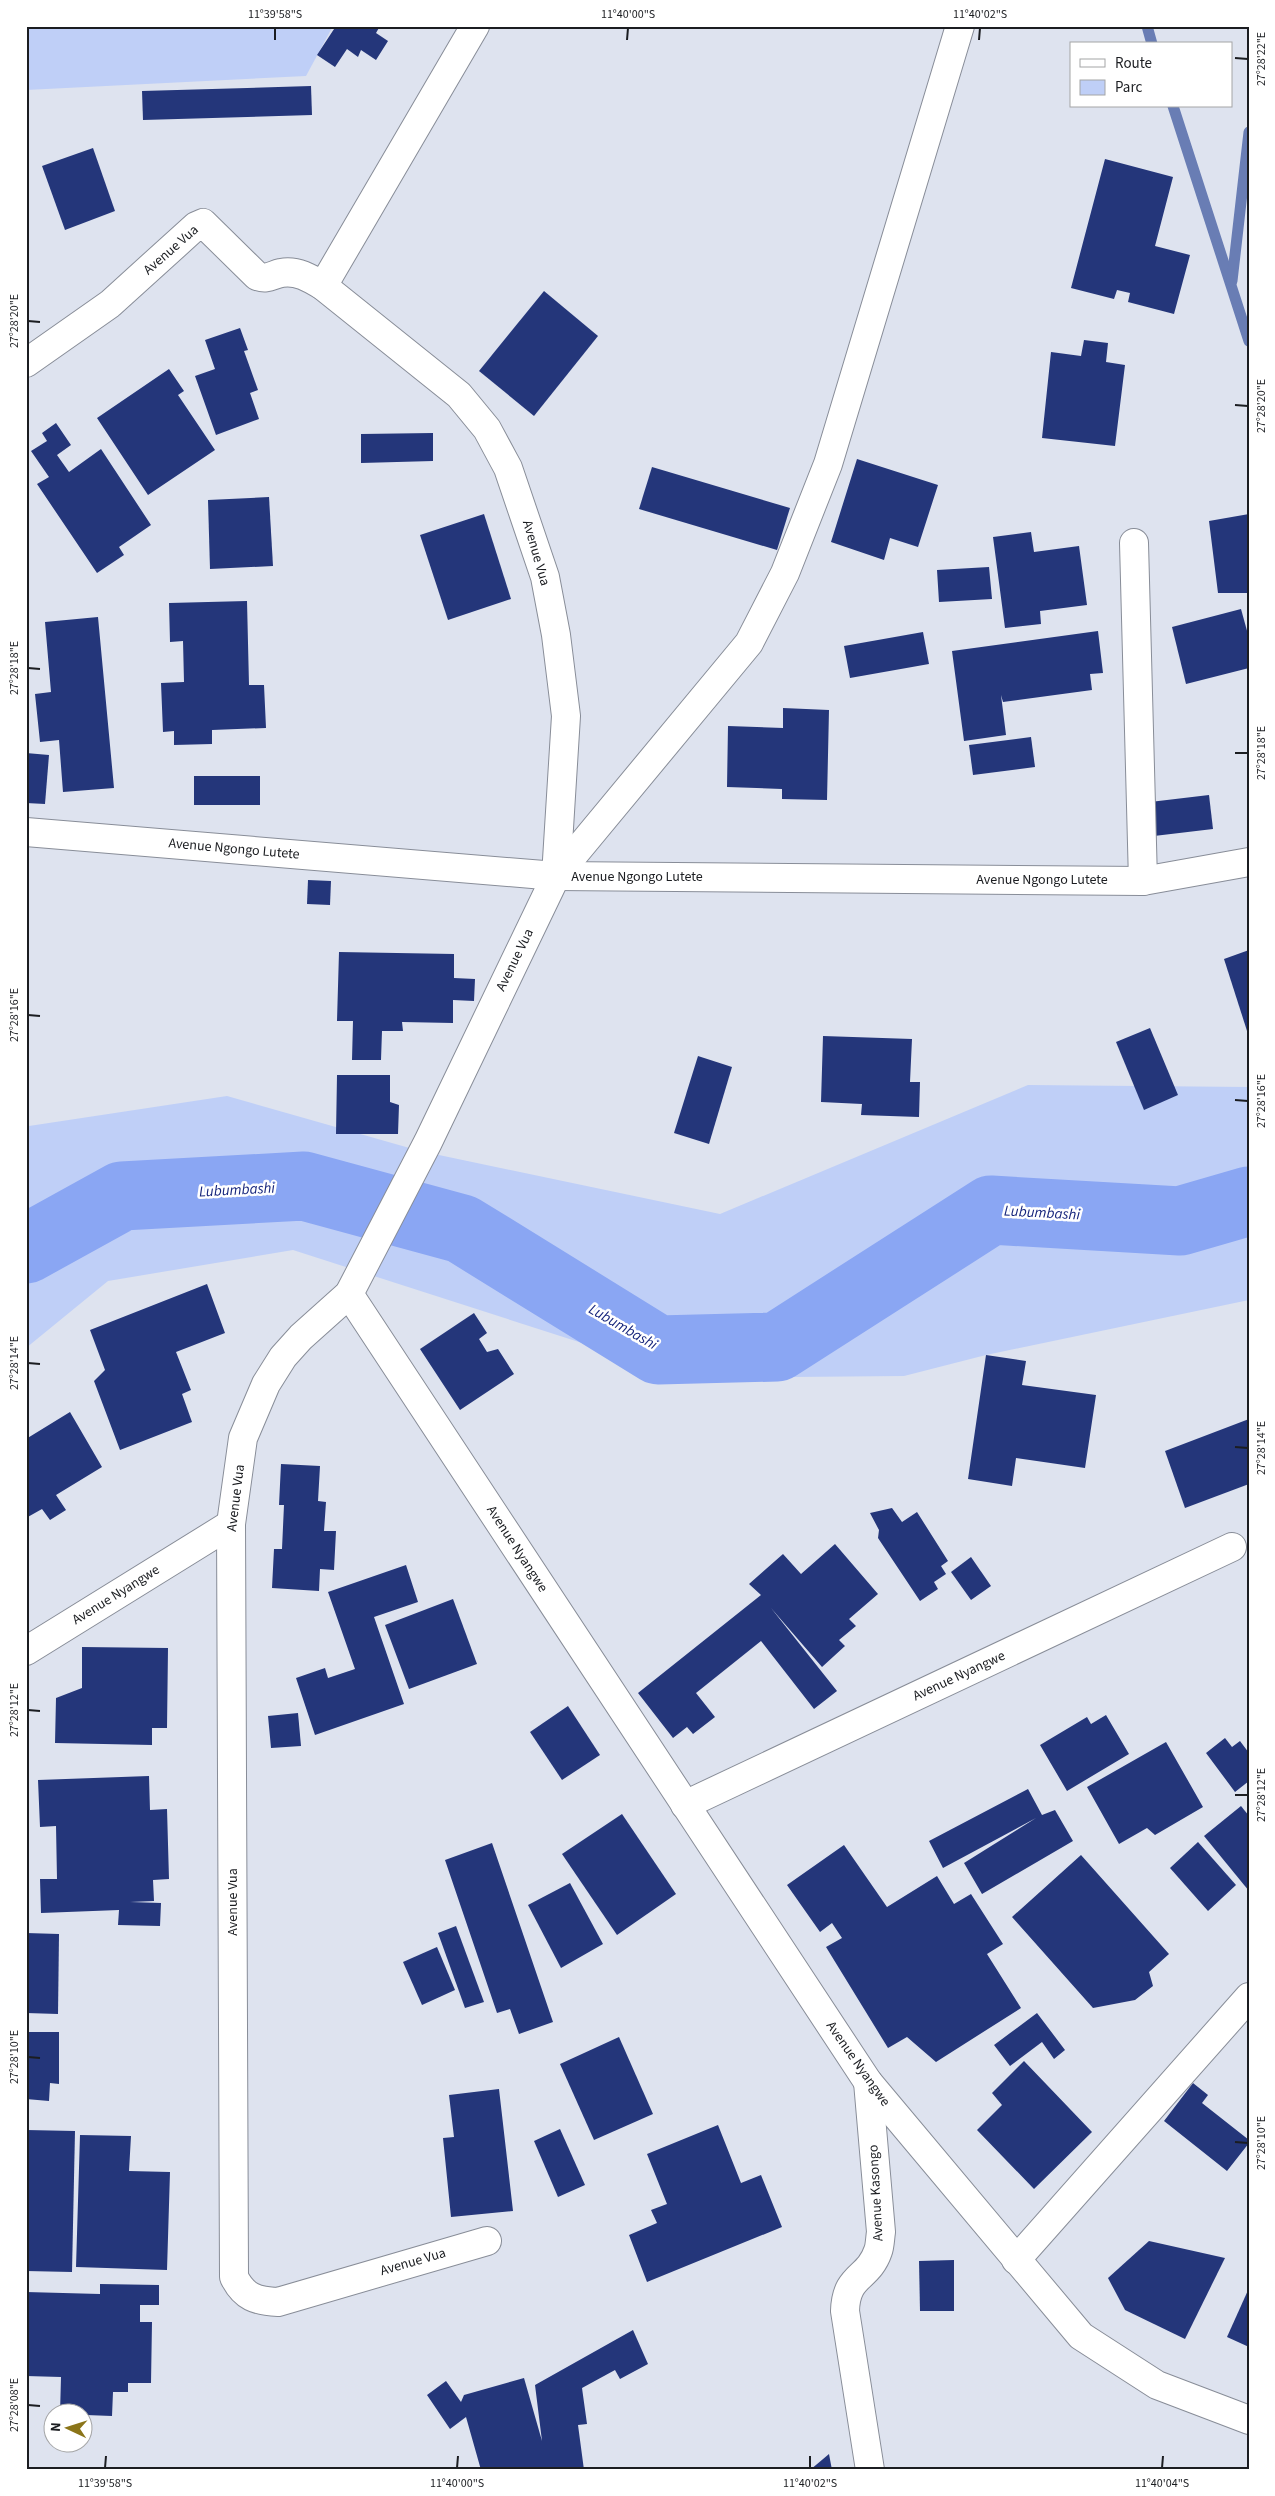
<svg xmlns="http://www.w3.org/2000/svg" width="1275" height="2496" viewBox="0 0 1275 2496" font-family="'Source Sans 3',sans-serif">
  <rect width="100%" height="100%" fill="#dee3ef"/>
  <g fill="#bfcff7">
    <path d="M26 26H333L306 76 26 90Z"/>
    <path d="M1028 1085 1249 1087V1300L986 1355 904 1376 691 1378 293 1250 108 1281 26 1348V1130L29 1126 227 1096 420 1151 720 1214Z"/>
  </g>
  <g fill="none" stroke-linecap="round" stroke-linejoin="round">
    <g stroke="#697db4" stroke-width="11">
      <path d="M1147 26 1152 44"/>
      <path d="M1173 106 1249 341"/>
      <path d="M1232 281 1249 132"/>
    </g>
    <path stroke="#8aa6f3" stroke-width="69" d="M26 1249 122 1196 304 1186 462 1229 658 1350 777 1347 991 1210 1180 1221 1249 1201"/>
  </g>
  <g fill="#24367a">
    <path d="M336 26H380L376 33 388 41 376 60 361 50 358 57 347 49 335 67 317 55Z"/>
    <path d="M311 86 312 115 143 120 142 91Z"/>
    <path d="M93 148 115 211 65 230 42 166Z"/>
    <path d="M1105 159 1173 177 1155 246 1190 255 1174 314 1128 302 1130 293 1117 290 1114 299 1071 288Z"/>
    <path d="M544 291 598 336 534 416 479 371Z"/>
    <path d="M240 328 248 350 244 351 258 390 250 393 259 419 216 435 195 376 215 369 205 340Z"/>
    <path d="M1084 340 1108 343 1106 362 1125 365 1115 446 1042 438 1051 352 1081 356Z"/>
    <path d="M169 369 184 391 178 395 215 450 148 495 97 418Z"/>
    <path d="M56 423 71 445 57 455 69 472 101 449 151 525 119 547 124 555 97 573 37 484 49 477 31 451 47 441 42 433Z"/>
    <path d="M433 433V461L361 463V434Z"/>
    <path d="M857 459 938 485 918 547 890 538 884 560 831 542Z"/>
    <path d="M652 467 790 508 777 550 639 509Z"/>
    <path d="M269 497 273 566 210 569 208 500Z"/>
    <path d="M484 514 511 599 448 620 420 535Z"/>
    <path d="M1249 514V593H1218L1209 521Z"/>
    <path d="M1031 532 1034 552 1079 546 1087 605 1040 611 1041 624 1005 628 993 537Z"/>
    <path d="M989 567 992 599 939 602 937 570Z"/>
    <path d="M247 601 249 685H264L266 728 212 730V744L174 745V731L163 732 161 683 184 682 183 641 170 642 169 603Z"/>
    <path d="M1241 609 1249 638V668L1186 684 1172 627Z"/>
    <path d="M98 617 114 788 63 792 59 740 40 742 35 694 51 692 45 622Z"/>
    <path d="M1098 631 1103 673 1090 674 1092 690 1003 702 1001 695 1006 735 964 741 952 651Z"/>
    <path d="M923 632 929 664 850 678 844 646Z"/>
    <path d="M783 708 829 710 827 800 782 799V789L727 787 728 726 783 728Z"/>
    <path d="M1031 737 1035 767 973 775 969 745Z"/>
    <path d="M26 753 49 755 45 804 26 803Z"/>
    <rect x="194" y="776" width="66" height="29"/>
    <path d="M1209 795 1213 829 1154 836 1150 802Z"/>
    <path d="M308 880 331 881 330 905 307 904Z"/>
    <path d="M1249 950V1034H1248L1224 959Z"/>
    <path d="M339 952 454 954V978L475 979 474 1001 453 1000V1023L402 1022 403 1031H382L381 1060H352L353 1021H337Z"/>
    <path d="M1150 1028 1178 1095 1144 1110 1116 1042Z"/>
    <path d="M823 1036 912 1039 910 1082H920L919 1117 861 1115 862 1104 821 1102Z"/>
    <path d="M698 1056 732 1067 709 1144 674 1133Z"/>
    <path d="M337 1075H390V1102L399 1105 398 1134H336Z"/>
    <path d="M207 1284 225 1333 176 1352 191 1390 182 1394 192 1422 120 1450 94 1381 105 1370 90 1330Z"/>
    <path d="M474 1313 487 1333 479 1339 487 1352 498 1349 514 1374 460 1410 420 1349Z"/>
    <path d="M986 1355 1026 1361 1022 1385 1096 1395 1085 1468 1016 1458 1012 1486 968 1479Z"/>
    <path d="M70 1412 102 1467 56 1495 66 1510 50 1520 42 1509 26 1518V1439Z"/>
    <path d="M1249 1419V1484L1185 1508 1165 1451Z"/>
    <path d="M281 1464 320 1466 318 1501 326 1502 324 1531H336L334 1570 320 1569 319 1591 272 1588 274 1549H282L284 1505H279Z"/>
    <path d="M892 1508 902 1522 917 1512 948 1561 941 1566 946 1574 934 1582 938 1589 920 1601 878 1538 879 1530 870 1513Z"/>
    <path d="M835 1544 878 1594 849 1619 856 1626 839 1640 845 1646 822 1667 771 1608 837 1691 814 1709 761 1641 696 1693 715 1717 693 1734 687 1727 673 1738 638 1693 761 1595 749 1584 783 1554 801 1574Z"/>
    <path d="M971 1557 991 1586 971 1600 951 1572Z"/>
    <path d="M406 1565 418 1602 374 1617 404 1704 315 1735 296 1678 325 1668 328 1678 355 1669 328 1592Z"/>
    <path d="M453 1599 477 1664 409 1689 385 1625Z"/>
    <path d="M82 1647 168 1648 167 1728H152V1745L55 1743 56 1698 82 1688Z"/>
    <path d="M568 1706 600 1755 562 1780 530 1732Z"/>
    <path d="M298 1713 301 1746 271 1748 268 1716Z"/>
    <path d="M1106 1715 1129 1754 1067 1791 1040 1745 1087 1717 1091 1724Z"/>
    <path d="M1225 1738 1232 1747 1240 1741 1249 1753V1781L1235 1792 1206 1753Z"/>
    <path d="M1166 1742 1203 1807 1155 1835 1147 1828 1119 1844 1087 1787Z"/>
    <path d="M149 1776 150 1810 167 1809 169 1879 153 1880 154 1901 130 1902 161 1903 160 1926 118 1925 119 1910 41 1913 40 1879H57L56 1826 40 1827 38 1780Z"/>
    <path d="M1028 1789 1042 1815 1055 1810 1073 1841 982 1894 964 1863 1036 1818 943 1868 929 1841Z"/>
    <path d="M1241 1806 1249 1816V1891L1204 1836Z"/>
    <path d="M622 1814 676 1894 617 1935 562 1854Z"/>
    <path d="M1198 1842 1236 1885 1208 1911 1170 1868Z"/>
    <path d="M492 1843 553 2022 519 2034 510 2009 497 2013 445 1860Z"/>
    <path d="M844 1845 887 1907 937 1876 954 1904 971 1894 1003 1944 987 1954 1021 2008 936 2062 907 2037 888 2048 826 1947 842 1938 832 1923 820 1932 787 1885Z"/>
    <path d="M1081 1855 1169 1954 1149 1972 1153 1986 1135 2000 1093 2008 1012 1917Z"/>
    <path d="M570 1883 603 1944 561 1968 528 1905Z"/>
    <path d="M456 1926 484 2002 465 2008 438 1933Z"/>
    <path d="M26 1933 59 1934 58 2014 26 2013Z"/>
    <path d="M437 1947 455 1990 422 2005 403 1962Z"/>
    <path d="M1037 2013 1065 2050 1054 2059 1042 2042 1010 2066 994 2045Z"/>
    <path d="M26 2032H59V2084L50 2083 49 2101 26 2099Z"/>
    <path d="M619 2037 653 2114 594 2140 560 2064Z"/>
    <path d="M1024 2061 1092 2132 1034 2189 977 2130 1002 2105 992 2093Z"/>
    <path d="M1193 2083 1208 2095 1202 2103 1249 2140V2143L1227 2171 1164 2121Z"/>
    <path d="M499 2089 513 2211 451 2217 443 2138 454 2137 449 2095Z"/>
    <path d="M718 2125 741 2183 761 2175 782 2227 647 2282 629 2235 657 2223 651 2210 667 2204 647 2154Z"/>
    <path d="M560 2129 585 2185 558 2197 534 2141Z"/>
    <path d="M26 2130 75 2131 72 2272 26 2271Z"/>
    <path d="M80 2135 131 2136 129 2171 170 2172 167 2270 76 2267Z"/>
    <path d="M1149 2241 1225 2258 1185 2339 1125 2310 1108 2278Z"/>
    <path d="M954 2260V2311H920L919 2261Z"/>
    <path d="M100 2284 159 2285V2305H140V2322H152L151 2383H128V2392H113L112 2416 60 2414 61 2377 26 2376V2292L100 2294Z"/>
    <path d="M1249 2288V2347L1227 2337Z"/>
    <path d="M633 2330 648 2364 620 2379 615 2370 582 2388 587 2424 578 2425 584 2470H481L466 2417 450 2429 427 2395 446 2381 461 2402 464 2395 524 2378 542 2441 535 2385Z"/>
    <path d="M829 2454 832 2470H810Z"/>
  </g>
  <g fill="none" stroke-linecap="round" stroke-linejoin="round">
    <g stroke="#888d98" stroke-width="30">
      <g id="street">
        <path d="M323 286 475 26"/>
        <path d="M26 363 110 304 196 226 203 223 257 276C267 280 272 275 281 273 297 270 310 278 323 286L459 395 487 429 508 468 545 577 556 635 566 716 556 876 428 1142 349 1294 301 1337 283 1357 266 1384 243 1438 231 1524 234 2277C244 2297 256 2301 278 2302L487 2241"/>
        <path d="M1134 543 1143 881"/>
        <path d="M26 832 556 876 1143 881 1249 862"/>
        <path d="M556 876 749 643 785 573 828 464 960 26"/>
        <path d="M349 1294 868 2082 1081 2336 1157 2385 1249 2420"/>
        <path d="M26 1651 231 1524"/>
        <path d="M685 1805 1232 1547"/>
        <path d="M868 2082 881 2232C880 2238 880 2246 878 2251 868 2280 846 2274 845 2311L870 2470"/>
        <path d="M1016 2260 1249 1997"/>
      </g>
    </g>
    <use href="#street" stroke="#fff" stroke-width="28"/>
  </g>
  <path fill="none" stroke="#1b1d21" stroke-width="2" d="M275 40V28M627 40 628 28M979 40 980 28M1235 58 1248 59M28 321 40 322M1235 405 1248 406M28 668 40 669M1235 753H1248M28 1015 40 1016M1235 1100 1248 1101M28 1363 40 1364M1235 1447 1248 1448M28 1710 40 1711M1235 1795H1248M28 2057 40 2058M1235 2142 1248 2143M28 2405 40 2406M105 2468 106 2456M457 2468 458 2456M810 2468V2456M1162 2468 1163 2456"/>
  <g text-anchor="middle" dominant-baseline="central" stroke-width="5" stroke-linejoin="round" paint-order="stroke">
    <g font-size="14" fill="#1b1d21" stroke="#fff">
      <text transform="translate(171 250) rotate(-41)">Avenue Vua</text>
      <text transform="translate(536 553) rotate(74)">Avenue Vua</text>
      <text transform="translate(234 849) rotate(5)">Avenue Ngongo Lutete</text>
      <text x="637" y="877">Avenue Ngongo Lutete</text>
      <text x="1042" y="880">Avenue Ngongo Lutete</text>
      <text transform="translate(515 960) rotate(-64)">Avenue Vua</text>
      <text transform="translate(236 1498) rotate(-83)">Avenue Vua</text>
      <text transform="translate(517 1549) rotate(57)">Avenue Nyangwe</text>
      <text transform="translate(116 1595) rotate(-32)">Avenue Nyangwe</text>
      <text transform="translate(959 1676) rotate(-25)">Avenue Nyangwe</text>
      <text transform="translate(233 1902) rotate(-90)">Avenue Vua</text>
      <text transform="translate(858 2064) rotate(55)">Avenue Nyangwe</text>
      <text transform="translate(876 2193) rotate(-93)">Avenue Kasongo</text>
      <text transform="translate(413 2262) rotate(-16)">Avenue Vua</text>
    </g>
    <g font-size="15" font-style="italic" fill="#16257c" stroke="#fff">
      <text transform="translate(237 1190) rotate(-3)">Lubumbashi</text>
      <text transform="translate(1042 1213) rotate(3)">Lubumbashi</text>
      <text transform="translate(623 1327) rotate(30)">Lubumbashi</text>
    </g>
  </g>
  <rect width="1275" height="2496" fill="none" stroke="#ffffff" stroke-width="55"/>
  <rect x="1070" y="42" width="162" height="65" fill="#ffffff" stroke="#a4a5a6"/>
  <rect x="1080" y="59" width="25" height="8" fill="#ffffff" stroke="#a4a5a6"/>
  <text x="1115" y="68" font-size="15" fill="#1b1d21">Route</text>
  <rect x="1080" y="80" width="25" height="15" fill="#bfcff7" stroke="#a4a5a6"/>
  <text x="1115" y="92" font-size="15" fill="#1b1d21">Parc</text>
  <g transform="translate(68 2428) rotate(274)"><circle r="24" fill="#ffffff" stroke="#a4a5a6"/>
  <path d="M0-4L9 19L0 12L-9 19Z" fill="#8b7519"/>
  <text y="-8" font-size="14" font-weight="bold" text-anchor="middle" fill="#1b1d21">N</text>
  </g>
  <rect x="28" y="28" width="1220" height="2440" fill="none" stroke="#1b1d21" stroke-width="2"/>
  <g font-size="12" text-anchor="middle" fill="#1b1d21">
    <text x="275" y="18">11°39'58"S</text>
    <text x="628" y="18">11°40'00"S</text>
    <text x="980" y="18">11°40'02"S</text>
    <text transform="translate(1261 59) rotate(-90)" y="4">27°28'22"E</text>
    <text transform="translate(14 321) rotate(-90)" y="4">27°28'20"E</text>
    <text transform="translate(1261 406) rotate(-90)" y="4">27°28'20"E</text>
    <text transform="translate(14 668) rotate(-90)" y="4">27°28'18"E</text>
    <text transform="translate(1261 753) rotate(-90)" y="4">27°28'18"E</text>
    <text transform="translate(14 1015) rotate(-90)" y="4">27°28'16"E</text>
    <text transform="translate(1261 1101) rotate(-90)" y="4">27°28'16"E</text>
    <text transform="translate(14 1363) rotate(-90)" y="4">27°28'14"E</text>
    <text transform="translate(1261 1448) rotate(-90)" y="4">27°28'14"E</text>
    <text transform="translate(14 1710) rotate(-90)" y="4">27°28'12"E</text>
    <text transform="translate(1261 1795) rotate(-90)" y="4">27°28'12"E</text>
    <text transform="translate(14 2057) rotate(-90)" y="4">27°28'10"E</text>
    <text transform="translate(1261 2143) rotate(-90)" y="4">27°28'10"E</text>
    <text transform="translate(14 2405) rotate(-90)" y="4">27°28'08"E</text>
    <text x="105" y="2487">11°39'58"S</text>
    <text x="457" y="2487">11°40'00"S</text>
    <text x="810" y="2487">11°40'02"S</text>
    <text x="1162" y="2487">11°40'04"S</text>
  </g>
</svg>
